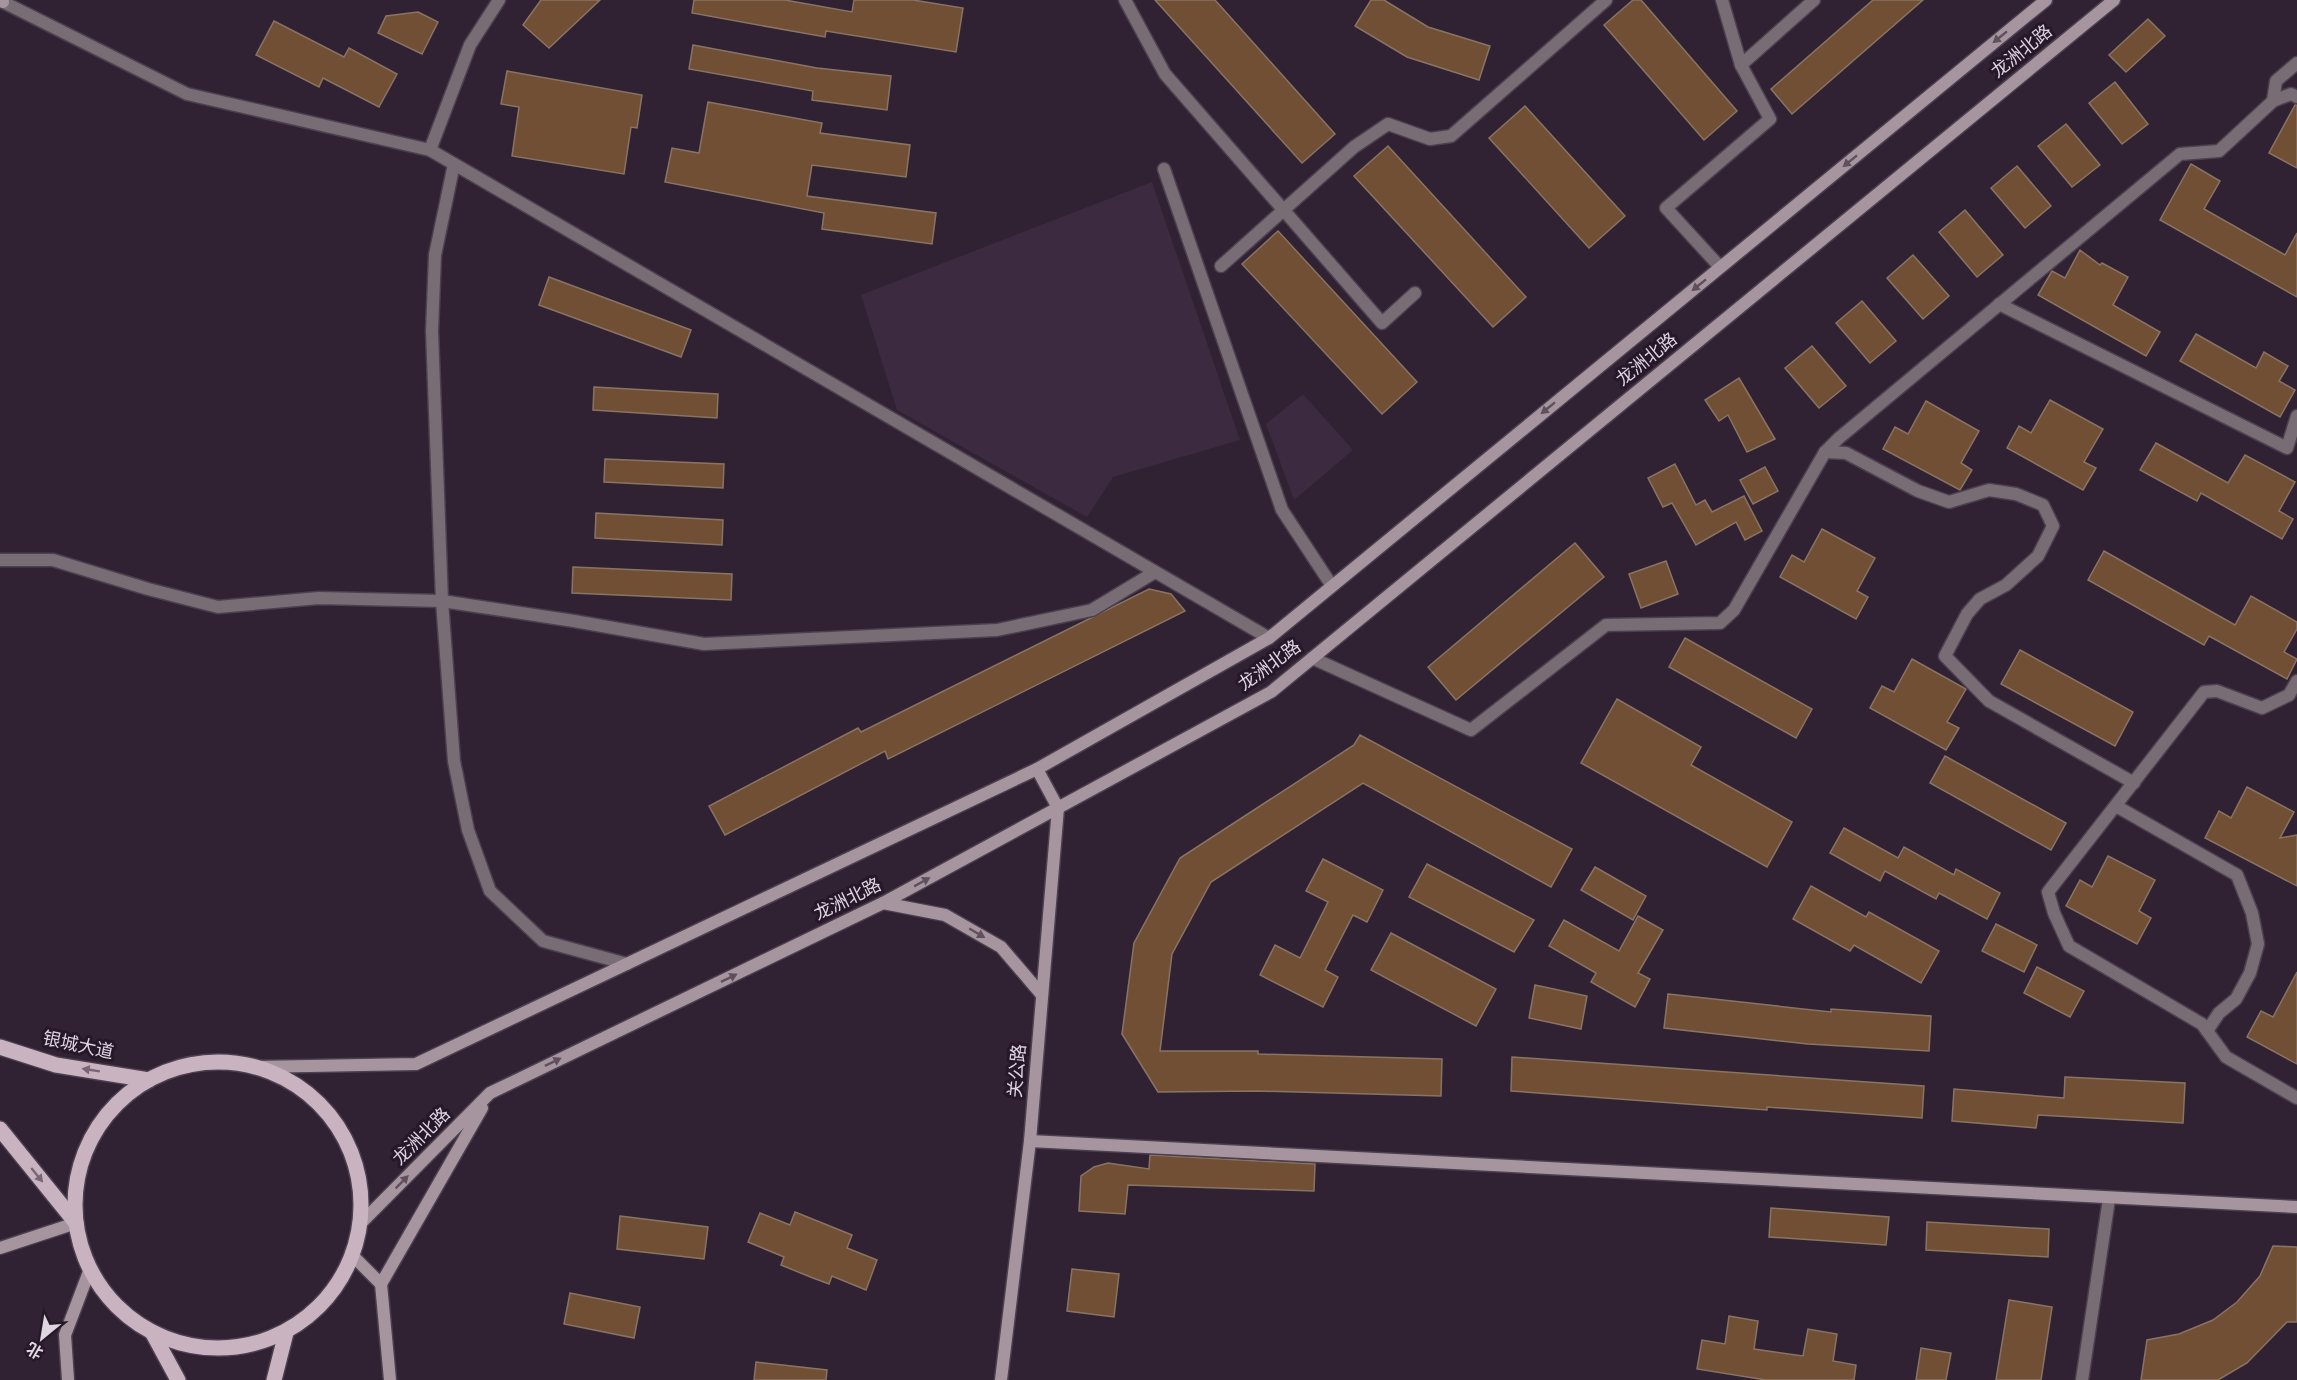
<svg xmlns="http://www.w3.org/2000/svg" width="2297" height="1380" viewBox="0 0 2297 1380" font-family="'Alegreya Sans','Noto Sans SC',sans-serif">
  <rect width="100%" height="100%" fill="#302233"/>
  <g fill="#3c2a40">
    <path d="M1152 182 1240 440 1113 477 1087 517 897 410 861 295Z"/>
    <path d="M1303 394 1353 450 1294 500 1266 424Z"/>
  </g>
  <g fill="#704f35" stroke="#897464" stroke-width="1.5">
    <path d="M541 0H600L549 48 523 25Z"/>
    <path d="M694 0H785L852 12 854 0H913L963 8 956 52 826 31 825 37 692 13Z"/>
    <path d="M1155 0H1215L1335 134 1302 163Z"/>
    <path d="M1371 0H1384L1428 27 1490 46 1479 80 1407 57 1355 26Z"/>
    <path d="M1633 0H1641L1737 111 1704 140 1604 25Z"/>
    <path d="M1873 0H1923L1792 114 1771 89Z"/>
    <path d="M418 12 438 22 422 54 378 33 386 16Z"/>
    <path d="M2148 19 2165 36 2126 72 2109 55Z"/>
    <path d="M274 21 344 57 349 48 397 74 379 107 323 78 319 87 256 55Z"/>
    <path d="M693 45 817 68 891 76 887 110 812 100 813 91 689 69Z"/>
    <path d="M507 71 642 95 637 128 631 127 624 174 512 156 519 107 501 104Z"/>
    <path d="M2115 82 2148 124 2122 144 2089 103Z"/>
    <path d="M708 102 822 123 820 133 910 145 906 177 812 165 807 196 936 213 932 244 822 229 824 213 665 182 672 148 699 153Z"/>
    <path d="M2295 105H2297V168L2269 153Z"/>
    <path d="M1525 106 1625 216 1589 248 1489 138Z"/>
    <path d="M2066 124 2100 165 2072 187 2038 146Z"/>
    <path d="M1388 146 1526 297 1493 327 1354 176Z"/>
    <path d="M2191 164 2220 181 2204 209 2285 255 2297 233V297L2160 220Z"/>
    <path d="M2017 166 2051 206 2025 228 1991 188Z"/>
    <path d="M1965 210 2003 255 1977 277 1939 232Z"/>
    <path d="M1278 231 1417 382 1382 414 1242 264Z"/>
    <path d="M2080 250 2100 265 2102 263 2128 277 2113 305 2160 332 2146 356 2038 295 2052 271 2065 278Z"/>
    <path d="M1913 255 1949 296 1923 319 1887 278Z"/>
    <path d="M549 277 691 330 681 357 539 305Z"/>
    <path d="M1862 301 1896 341 1870 363 1836 323Z"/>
    <path d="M2196 334 2256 368 2264 352 2288 366 2279 381 2295 390 2280 417 2180 361Z"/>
    <path d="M1812 346 1846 386 1819 408 1785 368Z"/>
    <path d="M1739 378 1775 439 1747 452 1728 415 1719 421 1705 400Z"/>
    <path d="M594 387 718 394 717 418 593 410Z"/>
    <path d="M2050 400 2103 429 2084 462 2096 468 2083 490 2007 448 2019 426 2031 433Z"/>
    <path d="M1926 401 1979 431 1961 463 1972 470 1960 490 1883 449 1895 427 1908 434Z"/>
    <path d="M2156 443 2228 483 2245 455 2295 482 2279 511 2293 519 2282 539 2201 493 2197 501 2140 470Z"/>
    <path d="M605 459 724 464 723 488 604 482Z"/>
    <path d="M1675 464 1696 505 1705 500 1712 512 1744 496 1762 531 1745 540 1736 522 1696 545 1672 503 1663 507 1648 478Z"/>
    <path d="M1765 467 1778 491 1753 504 1740 480Z"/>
    <path d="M596 513 723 520 722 545 595 538Z"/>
    <path d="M1822 529 1875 558 1857 591 1868 597 1856 619 1780 577 1792 555 1804 562Z"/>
    <path d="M1575 543 1604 577 1456 700 1428 667Z"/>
    <path d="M2104 551 2235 625 2251 596 2297 622V629L2284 652 2297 659 2287 679 2209 636 2204 645 2088 580Z"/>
    <path d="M1666 561 1678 594 1641 608 1629 574Z"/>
    <path d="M573 567 732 574 731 600 572 593Z"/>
    <path d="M1149 589 1171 594 1185 611 888 759 885 751 725 835 709 806 858 728 861 732Z"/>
    <path d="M1685 638 1812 709 1796 738 1669 667Z"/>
    <path d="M2020 650 2133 712 2115 746 2001 684Z"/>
    <path d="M1912 659 1966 689 1947 722 1959 728 1946 750 1870 708 1882 686 1894 692Z"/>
    <path d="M1617 699 1701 747 1691 765 1792 822 1767 867 1581 763Z"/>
    <path d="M1360 735 1572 849 1551 887 1363 783 1211 882 1172 954 1160 1051H1258V1054L1442 1059 1441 1096 1258 1091 1158 1092 1122 1034 1134 943 1180 858 1354 745Z"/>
    <path d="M1945 756 2066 823 2051 850 1930 783Z"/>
    <path d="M2247 787 2294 812 2280 838 2297 835V886L2205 838 2219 811 2231 818Z"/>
    <path d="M1844 828 1898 858 1904 847 1954 875 1956 869 2000 893 1987 919 1939 893 1936 899 1885 871 1880 881 1830 853Z"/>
    <path d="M2108 856 2155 880 2139 911 2151 918 2137 944 2066 906 2080 880 2092 887Z"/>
    <path d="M1323 859 1383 890 1367 922 1353 915 1325 970 1338 977 1323 1007 1260 975 1275 945 1300 958 1328 902 1306 891Z"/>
    <path d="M1427 864 1534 920 1514 952 1409 897Z"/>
    <path d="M1595 867 1646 896 1633 920 1581 890Z"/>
    <path d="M1811 886 1866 917 1869 912 1939 951 1921 983 1854 945 1850 951 1793 919Z"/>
    <path d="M1638 916 1663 930 1638 973 1650 979 1635 1007 1591 982 1596 973 1549 946 1564 920 1619 951Z"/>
    <path d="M1996 924 2037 945 2024 972 1982 951Z"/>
    <path d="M1391 933 1496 989 1476 1026 1371 970Z"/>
    <path d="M2037 967 2084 991 2070 1017 2024 993Z"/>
    <path d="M2297 972V1064L2247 1037 2261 1011 2273 1017Z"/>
    <path d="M1535 985 1587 996 1581 1029 1529 1018Z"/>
    <path d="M1668 994 1831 1012V1009L1931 1016 1929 1051 1808 1044 1664 1028Z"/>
    <path d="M1512 1057 1924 1086 1922 1118 1767 1107V1110L1511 1091Z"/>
    <path d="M2065 1077 2185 1083 2183 1123 2038 1115 2036 1128 1952 1121 1954 1089 2064 1098Z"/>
    <path d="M1150 1155 1315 1164 1314 1191 1128 1185 1125 1214 1079 1211 1081 1176 1094 1167 1108 1163 1149 1169Z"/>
    <path d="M1771 1208 1889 1217 1886 1245 1769 1237Z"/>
    <path d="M795 1212 852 1235 847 1248 877 1260 866 1290 832 1276 829 1284 813 1278 781 1265 784 1257 748 1242 760 1213 790 1225Z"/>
    <path d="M620 1216 708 1227 704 1259 617 1249Z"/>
    <path d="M1927 1222 2049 1229 2048 1257 1926 1250Z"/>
    <path d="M2273 1246 2297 1247V1322H2287L2247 1363 2218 1380H2141L2147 1340 2179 1334 2213 1320 2237 1302 2260 1276Z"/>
    <path d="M1072 1269 1119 1274 1114 1317 1067 1311Z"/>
    <path d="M570 1293 640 1307 634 1338 564 1324Z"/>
    <path d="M2009 1300 2052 1307 2041 1380H1996Z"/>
    <path d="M1729 1316 1758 1321 1754 1349 1803 1356 1808 1329 1837 1334 1833 1361 1856 1365 1854 1380H1766L1697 1369 1702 1340 1725 1344Z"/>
    <path d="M1921 1348 1951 1353 1946 1380H1916Z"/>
    <path d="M756 1362 827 1370 826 1380H754Z"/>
  </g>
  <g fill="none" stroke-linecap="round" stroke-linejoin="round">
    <g stroke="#4c3f4f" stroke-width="15">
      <g id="street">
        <path d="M1125 0 1165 74 1382 323 1415 293"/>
        <path d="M1722 0 1741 65"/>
        <path d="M3 2 187 94 430 150 1269 638"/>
        <path d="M2273 101 2276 81 2297 63"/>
        <path d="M430 150 470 45 499 0"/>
        <path d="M454 164 435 255 432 331 442 601 454 761 468 830 490 891 543 941 627 964"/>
        <path d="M1164 169 1282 510 1332 586"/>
        <path d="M1221 266 1354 147 1388 124 1430 139 1451 136 1606 0"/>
        <path d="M1720 267 1666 208 1770 119 1741 65 1814 0"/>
        <path d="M1999 304 2287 448 2297 416"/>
        <path d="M1825 452 1846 453 1918 491 1949 502 1989 490 2016 494 2043 505 2053 526 2038 556 2006 585 1980 599 1967 614 1945 656 1989 701 2134 783"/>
        <path d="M0 560H53L148 589 218 607 319 598 442 601 574 621 704 644 997 630 1092 610 1155 572"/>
        <path d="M1312 658 1471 730 1606 625 1720 623 1734 610 1825 452 1839 438 2180 154 2219 151 2273 101 2291 94 2297 97"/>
        <path d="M2297 681 2289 695 2262 708 2217 691 2204 692 2048 892 2054 913 2069 946 2202 1024 2226 1057 2297 1098"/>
        <path d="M2116 806 2237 875 2252 913 2258 944 2250 973 2236 999 2219 1013 2207 1031"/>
        <path d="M2082 1380 2109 1199"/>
      </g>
    </g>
    <g stroke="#4c3f4f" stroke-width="15">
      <g id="secondary">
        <path d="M0 0 3 2"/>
        <path d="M883 903 945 915 1001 947 1042 995"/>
        <path d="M255 1067 416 1064 1037 769 1269 638 2046 0"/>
        <path d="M1030 1141 2297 1207"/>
        <path d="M361 1223 490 1093 883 903 1271 692 2114 0"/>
        <path d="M0 1248 76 1223"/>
        <path d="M353 1256 381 1284 390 1380"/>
        <path d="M381 1284 482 1108"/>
        <path d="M68 1380 65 1335 90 1269"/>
        <path d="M1001 1380 1030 1141 1058 808 1037 769"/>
      </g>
    </g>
    <g stroke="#4c3f4f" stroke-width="18">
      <g id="primary">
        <path d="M0 1047 56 1065 149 1080"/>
        <circle cx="218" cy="1205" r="143"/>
        <path d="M0 1129 76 1223"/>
        <path d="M152 1332 178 1380"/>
        <path d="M274 1380 286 1333"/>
      </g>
    </g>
    <use href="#street" stroke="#786d74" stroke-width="12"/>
    <use href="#secondary" stroke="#a6959f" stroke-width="12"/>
    <use href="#primary" stroke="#c9b3c1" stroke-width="15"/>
  </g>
  <defs><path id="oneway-solid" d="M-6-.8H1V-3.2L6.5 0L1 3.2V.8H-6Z" transform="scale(1.5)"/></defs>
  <g fill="#60505e">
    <use href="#oneway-solid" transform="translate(2000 37) rotate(141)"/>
    <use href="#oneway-solid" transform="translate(1850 161) rotate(141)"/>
    <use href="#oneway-solid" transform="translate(1699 285) rotate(141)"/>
    <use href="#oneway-solid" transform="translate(1548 408) rotate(141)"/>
    <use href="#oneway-solid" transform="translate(922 882) rotate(-29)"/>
    <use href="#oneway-solid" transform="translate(977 933) rotate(30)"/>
    <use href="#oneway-solid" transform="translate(729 978) rotate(-26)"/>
    <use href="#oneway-solid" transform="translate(553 1062) rotate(-26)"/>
    <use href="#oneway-solid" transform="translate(402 1182) rotate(-45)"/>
  </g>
  <g fill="#786675">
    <use href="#oneway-solid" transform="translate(91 1070) rotate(-171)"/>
    <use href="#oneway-solid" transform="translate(37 1175) rotate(51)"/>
  </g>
  <g text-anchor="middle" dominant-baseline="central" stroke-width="6" stroke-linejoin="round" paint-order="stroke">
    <g font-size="18" fill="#ded5e0" stroke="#261829">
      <text transform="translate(2022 52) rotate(-39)">龙洲北路</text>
      <text transform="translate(1647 360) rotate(-39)">龙洲北路</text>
      <text transform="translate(1270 666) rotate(-36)">龙洲北路</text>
      <text transform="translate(848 900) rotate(-26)">龙洲北路</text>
      <text transform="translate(78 1046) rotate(12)">银城大道</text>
      <text transform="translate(1018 1071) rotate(-85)">关公路</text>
      <text transform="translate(422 1137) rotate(-45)">龙洲北路</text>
    </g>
  </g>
  <g transform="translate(42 1338) rotate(210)" stroke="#261829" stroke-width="4.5" paint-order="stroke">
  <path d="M0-4.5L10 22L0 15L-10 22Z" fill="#ded5e0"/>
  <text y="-9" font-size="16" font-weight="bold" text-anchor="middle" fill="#ded5e0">北</text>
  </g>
</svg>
